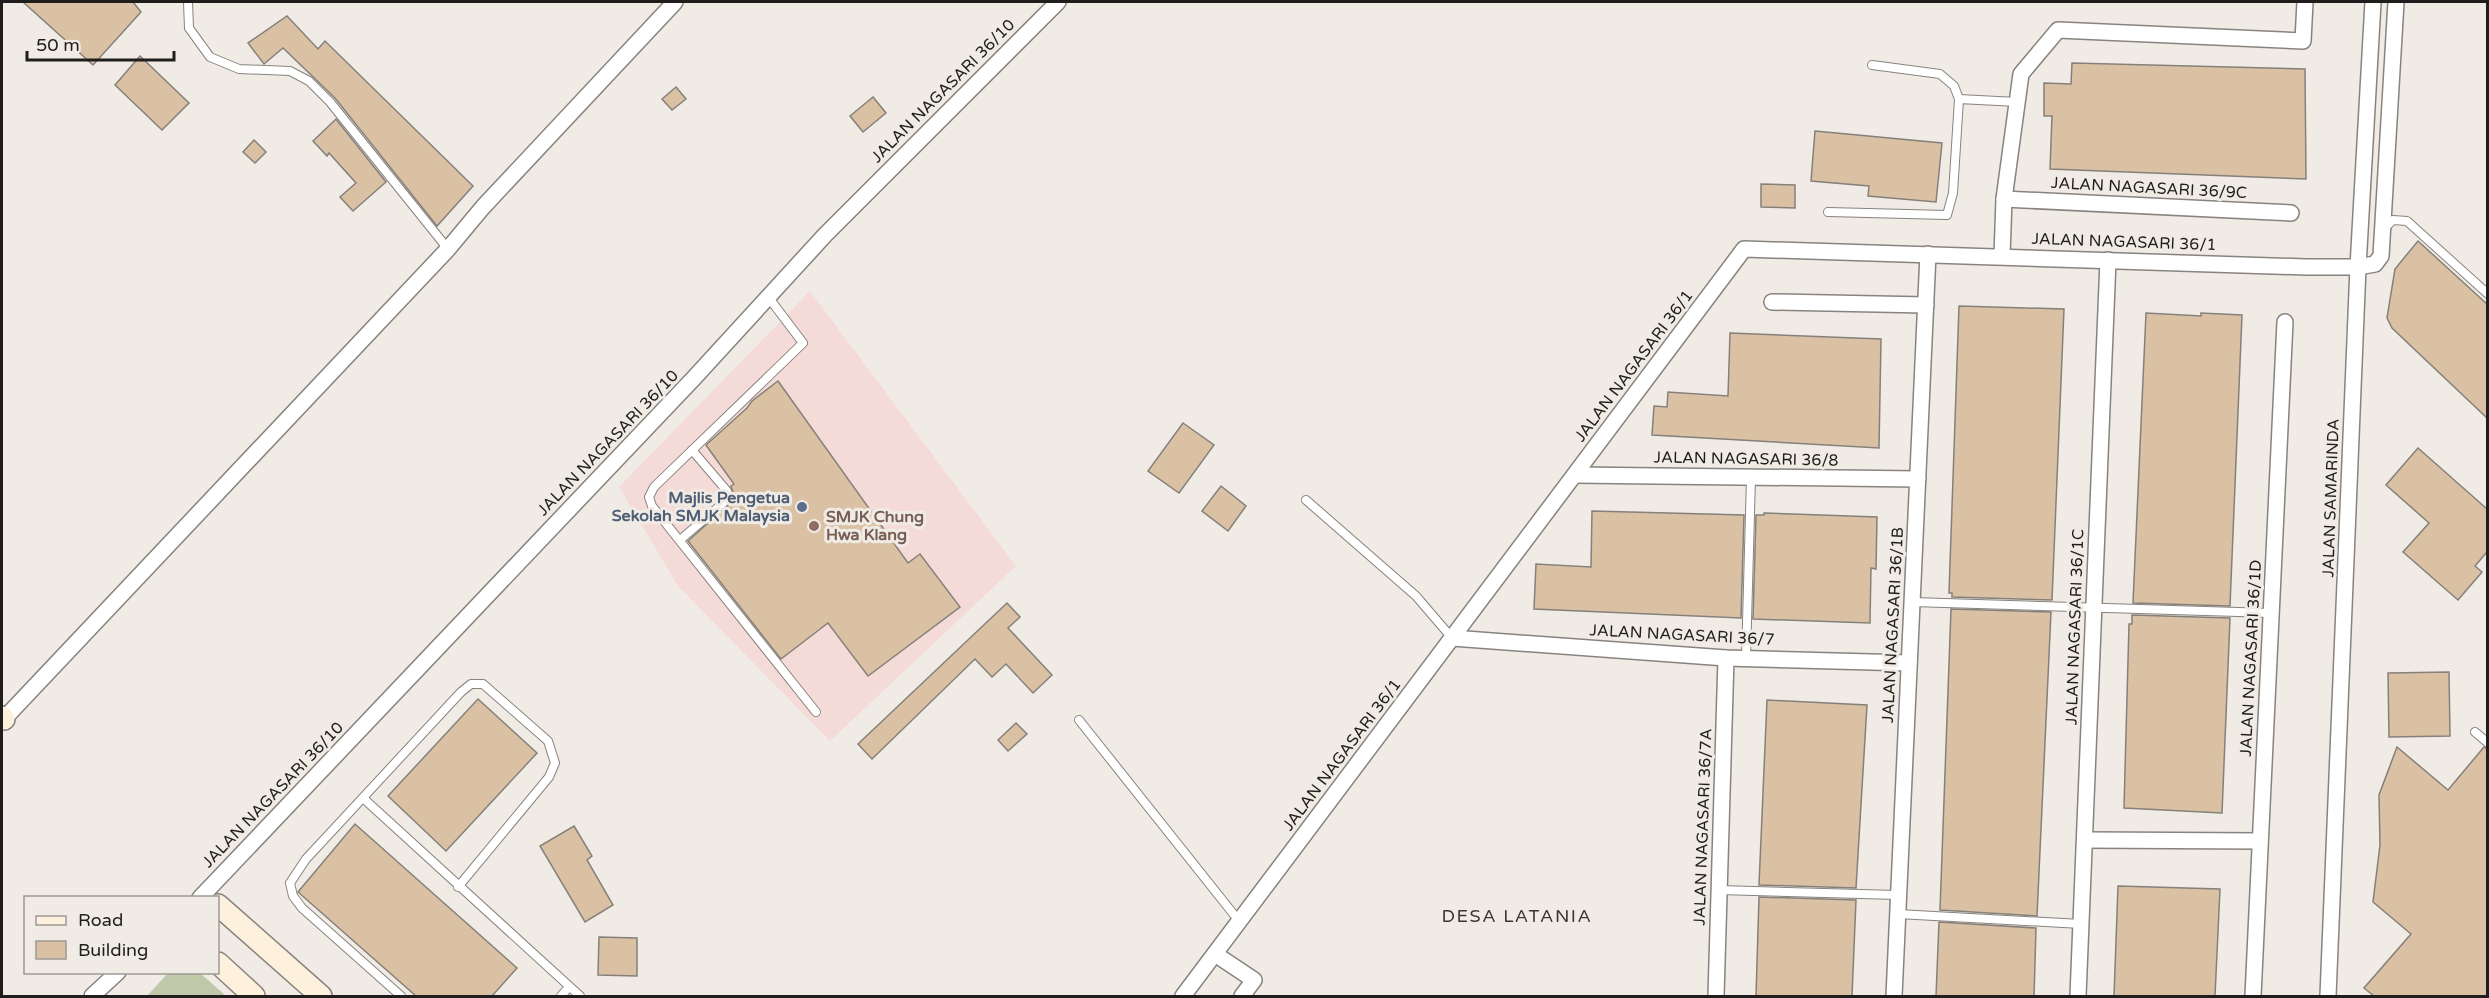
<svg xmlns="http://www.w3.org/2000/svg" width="2489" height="998" viewBox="0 0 2489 998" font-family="'Varela Round',sans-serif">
  <rect width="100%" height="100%" fill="#f0ebe5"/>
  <path fill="#f5dbd7" d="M810 291 1016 566 830 741 678 586 619 487Z"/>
  <path fill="#bfc9aa" d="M169 972 200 973 226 996H147Z"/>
  <g fill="#dbc1a4" stroke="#85807b" stroke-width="1.5">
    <path d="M23 2H133L141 12 93 65Z"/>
    <path d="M287 16 318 49 325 41 473 186 437 226 335 98 283 48 264 64 248 43Z"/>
    <path d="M140 56 189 103 162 130 115 85Z"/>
    <path d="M2072 63 2305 69 2306 179 2050 169 2052 116H2044V83L2071 84Z"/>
    <path d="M676 87 686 99 672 110 662 99Z"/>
    <path d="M873 97 886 113 863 132 850 116Z"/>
    <path d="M336 119 386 182 353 211 340 197 356 183 329 153 327 156 313 141Z"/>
    <path d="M1815 131 1942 143 1936 202 1868 196 1869 186 1811 181Z"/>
    <path d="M254 140 266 152 255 163 243 152Z"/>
    <path d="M1761 184 1795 185V208L1761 207Z"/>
    <path d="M2418 241 2487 304V418L2392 328 2387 318 2395 269Z"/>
    <path d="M1959 306 2064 309 2052 600 1952 597V593H1949Z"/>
    <path d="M2146 313 2201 316V313L2242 315 2230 606 2133 603Z"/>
    <path d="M1730 333 1881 339 1879 448 1652 435 1654 406 1667 407 1668 392 1728 396Z"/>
    <path d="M778 381 908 563 920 554 960 607 868 676 828 623 781 659 688 541 735 499 731 486 734 484 706 445 747 408 752 401Z"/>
    <path d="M1183 423 1214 445 1179 493 1148 471Z"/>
    <path d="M2418 448 2487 509V552L2475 566 2482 572 2458 600 2403 552 2429 523 2386 485Z"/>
    <path d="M1221 486 1246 506 1228 531 1202 511Z"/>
    <path d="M1592 511 1744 515 1741 618 1534 609 1536 564 1591 567Z"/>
    <path d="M1764 513 1877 517 1876 569 1871 568 1870 623 1753 619 1756 515H1764Z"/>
    <path d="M1007 603 1020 617 1008 628 1052 675 1033 693 1006 664 992 677 975 659 872 759 858 744Z"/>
    <path d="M1951 609 2051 612 2037 916 1940 910Z"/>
    <path d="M2132 615 2230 618 2222 813 2124 808 2129 624H2132Z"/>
    <path d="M2449 672 2450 736 2389 737 2388 673Z"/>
    <path d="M478 699 537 753 446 851 388 796Z"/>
    <path d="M1767 700 1867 705 1856 888 1759 885Z"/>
    <path d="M1016 723 1027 734 1008 751 998 740Z"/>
    <path d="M2397 747 2448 790 2484 747 2487 749V996H2374L2364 988 2411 934 2373 902 2380 845 2379 795Z"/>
    <path d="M355 824 517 968 492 996H416L298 892Z"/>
    <path d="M574 826 592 856 587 860 613 905 585 922 540 846Z"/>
    <path d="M2118 886 2220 889 2215 996H2114Z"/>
    <path d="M1759 897 1856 900 1852 996H1756Z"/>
    <path d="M1939 922 2036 928 2034 996H1936Z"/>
    <path d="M599 937 637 938V976L598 975Z"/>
  </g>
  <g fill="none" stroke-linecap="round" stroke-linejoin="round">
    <g stroke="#88837e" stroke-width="10">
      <g id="lane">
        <path d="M188 2 189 28 210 57 239 69 290 71 309 81 330 102 448 249"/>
        <path d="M1872 65 1940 74 1954 86 1959 99"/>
        <path d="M1828 212 1947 215 1953 193 1959 99 2017 102"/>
        <path d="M2383 230 2393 220 2407 221 2488 294"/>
        <path d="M769 298 803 343 654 487 649 497 652 506 816 712"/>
        <path d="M1306 500 1416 596 1452 638"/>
        <path d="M680 540 729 498 727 491 692 450"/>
        <path d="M1912 602 2271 613"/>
        <path d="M1746 658 1751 477"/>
        <path d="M1079 720 1239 921"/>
        <path d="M2475 732 2488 743"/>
        <path d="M363 798 580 996"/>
        <path d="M1719 890 1898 895"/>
        <path d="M1898 914 2081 924"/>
        <path d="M401 996 302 908 293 896 290 883 306 859 461 692 471 684H483L548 741 555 763 549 777 458 887"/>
        <path d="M561 996 569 987"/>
      </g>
    </g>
    <g stroke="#88837e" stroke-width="18">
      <g id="street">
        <path d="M2004 199 2291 213"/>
        <path d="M2002 256 2004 199 2021 74 2058 30 2303 41 2305 2"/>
        <path d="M1772 302 1926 305"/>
        <path d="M1575 475 1918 479"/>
        <path d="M1452 638 1726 658 1909 663"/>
        <path d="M2 721 448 249 483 207 675 2"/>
        <path d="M2086 840 2260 841"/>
        <path d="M200 898 694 378 825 235 1058 2"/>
        <path d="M1215 954 1254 980 1242 996"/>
        <path d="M92 996 118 972"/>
        <path d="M1183 996 1744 249 2306 267H2358L2375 264 2381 256 2396 2"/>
        <path d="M1716 996 1726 658"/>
        <path d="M1894 996 1928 254"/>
        <path d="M2078 996 2108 260"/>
        <path d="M2253 996 2285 322"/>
        <path d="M2328 996 2358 267 2373 2"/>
      </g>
    </g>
    <g stroke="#88837e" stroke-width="24">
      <g id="secondary">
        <path d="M2 717 4 719"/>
        <path d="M218 905 321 996"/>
        <path d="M218 963 254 996"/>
      </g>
    </g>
    <use href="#lane" stroke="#fff" stroke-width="8"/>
    <use href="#street" stroke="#fff" stroke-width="15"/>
    <use href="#secondary" stroke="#fdf0dc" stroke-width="21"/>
  </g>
  <circle fill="#5c6f8a" stroke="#f0ebe5" stroke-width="2" cx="802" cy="507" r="6"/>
  <circle fill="#8d6e63" stroke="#f0ebe5" stroke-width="2" cx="814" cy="526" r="6"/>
  <g text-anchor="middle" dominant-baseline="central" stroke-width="6" stroke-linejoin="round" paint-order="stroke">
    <g font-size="16" fill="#201e1c" stroke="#f0ebe5">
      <text transform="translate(943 91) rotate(-45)">JALAN NAGASARI 36/10</text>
      <text transform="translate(2149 188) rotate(3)">JALAN NAGASARI 36/9C</text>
      <text transform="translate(2124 242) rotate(2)">JALAN NAGASARI 36/1</text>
      <text transform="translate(1634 366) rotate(-53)">JALAN NAGASARI 36/1</text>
      <text transform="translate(608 443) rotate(-46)">JALAN NAGASARI 36/10</text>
      <text transform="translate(1746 459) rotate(1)">JALAN NAGASARI 36/8</text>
      <text transform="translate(2331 498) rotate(-88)">JALAN SAMARINDA</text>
      <text transform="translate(1893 625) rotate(-87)">JALAN NAGASARI 36/1B</text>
      <text transform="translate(2075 627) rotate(-88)">JALAN NAGASARI 36/1C</text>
      <text transform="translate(1682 635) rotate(3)">JALAN NAGASARI 36/7</text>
      <text transform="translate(2251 658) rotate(-87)">JALAN NAGASARI 36/1D</text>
      <text transform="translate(1342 755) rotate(-53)">JALAN NAGASARI 36/1</text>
      <text transform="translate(273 795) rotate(-46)">JALAN NAGASARI 36/10</text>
      <text transform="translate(1703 827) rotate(-88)">JALAN NAGASARI 36/7A</text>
    </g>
    <g font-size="16" font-weight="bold" fill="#4e5e75" stroke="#f0ebe5" text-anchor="end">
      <text x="790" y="498">Majlis Pengetua<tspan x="790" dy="18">Sekolah SMJK Malaysia</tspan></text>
    </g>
    <g font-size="16" font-weight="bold" fill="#785e54" stroke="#f0ebe5" text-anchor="start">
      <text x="826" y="517">SMJK Chung<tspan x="826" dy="18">Hwa Klang</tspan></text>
    </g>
    <g font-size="18" letter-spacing="1.5" fill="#3b3733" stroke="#f0ebe5">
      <text x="1517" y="916">DESA LATANIA</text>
    </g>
  </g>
  <rect width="2489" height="998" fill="none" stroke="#201e1c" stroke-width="6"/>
  <rect x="24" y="896" width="195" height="78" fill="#f0ebe5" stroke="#9d9995" stroke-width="1.5"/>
  <rect x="36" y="916" width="30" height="9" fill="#fdf0dc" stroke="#9d9995" stroke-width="1.5"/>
  <text x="78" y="926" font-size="18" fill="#201e1c">Road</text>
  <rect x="36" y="941" width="30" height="18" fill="#dbc1a4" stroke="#9d9995" stroke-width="1.5"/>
  <text x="78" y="956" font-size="18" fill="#201e1c">Building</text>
  <path d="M27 51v9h147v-9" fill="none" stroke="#201e1c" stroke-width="3"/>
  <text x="36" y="51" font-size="18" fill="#201e1c" stroke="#f0ebe5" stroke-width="4.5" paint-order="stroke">50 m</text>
</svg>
